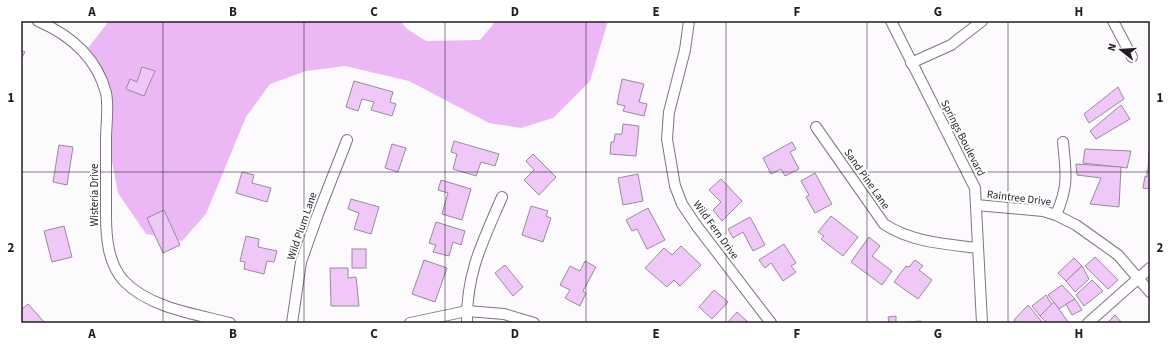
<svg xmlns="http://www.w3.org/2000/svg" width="1171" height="344" viewBox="0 0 1171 344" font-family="'Source Sans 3',sans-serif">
  <rect width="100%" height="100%" fill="#fdfafe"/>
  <path fill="#ebb8f5" d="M109 21H400L407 29 426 41 480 40 496 21H608L590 81 553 118 521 128 489 123 409 81 345 66 306 71 270 84 246 117 206 214 182 241 146 234 118 193 108 140 102 80 88 48Z"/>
  <g fill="#efc8f7" stroke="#9a899e">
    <path d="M21 50 25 52 21 59Z"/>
    <path d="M142 67 155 71 144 96 126 89 130 79 137 82Z"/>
    <path d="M622 79 644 84 639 102 647 104 644 116 623 111 625 106 617 104Z"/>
    <path d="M354 81 393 92 390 102 396 104 392 116 371 110 374 102 362 99 358 111 346 107Z"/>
    <path d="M1118 87 1124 99 1089 123 1084 114Z"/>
    <path d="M1121 105 1130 119 1096 139 1090 131Z"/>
    <path d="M623 124 639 126 636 156 610 154 611 142H614L615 134H622Z"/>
    <path d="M454 141 499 154 495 166 481 162 476 176 453 169 457 154 451 152Z"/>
    <path d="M792 142 796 149 790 152 799 169 785 176 781 169 771 174 763 158Z"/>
    <path d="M392 144 406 148 398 172 385 168Z"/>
    <path d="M59 145 73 147 67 185 53 182Z"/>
    <path d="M1085 149 1131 151 1127 168 1083 163Z"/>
    <path d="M1149 151H1150V169H1148Z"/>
    <path d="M533 154 556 177 539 195 524 180 534 170 526 161Z"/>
    <path d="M1076 164 1121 167 1119 207 1090 204 1101 178 1077 175Z"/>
    <path d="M1147 170H1150V189L1143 188 1145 176 1147 177Z"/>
    <path d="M242 172 254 175 252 183 271 188 267 202 236 193Z"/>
    <path d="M815 173 832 204 815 213 806 197 809 195 801 181Z"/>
    <path d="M638 174 643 201 623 205 618 178Z"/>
    <path d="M721 179 742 201 722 221 713 210 721 202 709 190Z"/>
    <path d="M441 180 471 189 462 220 442 214 448 193 438 190Z"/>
    <path d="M351 199 379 207 371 234 354 229 359 213 348 209Z"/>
    <path d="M531 206 548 211 546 216 551 218 543 242 522 235Z"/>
    <path d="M648 208 665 240 647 249 637 229 632 231 626 220Z"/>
    <path d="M164 210 180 245 163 253 147 218Z"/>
    <path d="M831 216 858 237 843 256 821 239 824 236 818 232Z"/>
    <path d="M750 217 765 245 753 251 743 232 733 238 728 229Z"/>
    <path d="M436 222 465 231 461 245 453 242 449 256 433 252 436 245 429 243Z"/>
    <path d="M64 226 72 257 52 262 44 231Z"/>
    <path d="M246 236 259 239 258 247 277 251 274 262 267 261 264 274 244 269 245 262 240 261Z"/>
    <path d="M869 237 880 246 872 256 892 271 882 285 851 262Z"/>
    <path d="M784 244 796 263 791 266 796 272 783 281 771 263 765 268 759 260Z"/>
    <path d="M681 246 701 265 680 286 674 280 667 287 645 268 664 248 672 255Z"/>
    <rect x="352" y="249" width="14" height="19"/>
    <path d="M1095 257 1118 280 1108 289 1085 266Z"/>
    <path d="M1074 258 1082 266 1066 281 1058 273Z"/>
    <path d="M424 260 447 268 435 302 412 294Z"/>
    <path d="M915 260 923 266 919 270 932 280 918 299 894 282 906 266 909 267Z"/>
    <path d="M585 261 596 267 583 291 586 293 580 306 565 298 570 290 560 285 570 266 580 271Z"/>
    <path d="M505 265 523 287 513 296 495 273Z"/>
    <path d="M1082 266 1089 279 1075 292 1066 281Z"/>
    <path d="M330 268H348V278L356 277 359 306H331Z"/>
    <path d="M1092 280 1103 291 1084 306 1076 295Z"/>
    <path d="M1062 285 1075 299 1059 309 1048 295Z"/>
    <path d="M714 290 728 302 712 319 699 307Z"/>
    <path d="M1046 295 1052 305 1040 316 1032 306Z"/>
    <path d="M1075 299 1082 310 1072 315 1066 304Z"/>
    <path d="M1054 302 1068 322 1066 323H1047L1040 316Z"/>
    <path d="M28 304 45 323H21V310Z"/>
    <path d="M1028 305 1043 323H1016L1014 320Z"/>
    <path d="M737 312 749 323H727Z"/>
    <path d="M1115 315 1122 323H1107Z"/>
    <path d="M896 316V323L921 321V323H889L888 317Z"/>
  </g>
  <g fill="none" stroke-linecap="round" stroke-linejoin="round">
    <g stroke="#827185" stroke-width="12">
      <g id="minor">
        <path d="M38 21C70 35 97 58 106 93 109 107 106 125 106 139 106 164 106 190 106 215 106 237 108 264 124 281 150 308 195 314 230 323"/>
        <path d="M689 21 685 50 669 112 667 139 675 186 682 204 696 225 771 323"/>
        <path d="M891 21 975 188 982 323"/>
        <path d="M1113 21 1132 57"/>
        <path d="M911 63 951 45 982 21"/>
        <path d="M816 127 884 224C911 242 945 244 977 248"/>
        <path d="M976 205 1043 211 1056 215 1076 225 1118 255 1150 292"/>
        <path d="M1056 215C1069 185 1066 173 1063 142"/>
        <path d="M292 323 301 262 318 214 347 140"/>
        <path d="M410 323 467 311 504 314 534 323"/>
        <path d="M467 323C466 273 483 241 502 197"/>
        <path d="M1088 323 1150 268"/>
      </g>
    </g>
    <use href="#minor" stroke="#fff" stroke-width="10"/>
  </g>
  <path fill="none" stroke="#231c25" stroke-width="1" stroke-opacity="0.55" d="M163 21V323M304 21V323M445 21V323M586 21V323M726 21V323M867 21V323M1008 21V323M21 172H1150"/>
  <g text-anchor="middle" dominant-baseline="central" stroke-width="4" stroke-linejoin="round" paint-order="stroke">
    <g font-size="11" fill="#231c25" stroke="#fff">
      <text transform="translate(963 138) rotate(63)">Springs Boulevard</text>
      <text transform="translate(867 179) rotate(55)">Sand Pine Lane</text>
      <text transform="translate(94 195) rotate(-90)">Wisteria Drive</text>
      <text transform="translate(1019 198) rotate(7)">Raintree Drive</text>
      <text transform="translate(302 226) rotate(-71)">Wild Plum Lane</text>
      <text transform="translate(716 230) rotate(54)">Wild Fern Drive</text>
    </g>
  </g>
  <rect width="1171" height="344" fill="none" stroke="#ffffff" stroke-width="44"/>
  <g transform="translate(1121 50) rotate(287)" stroke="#ffffff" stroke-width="3" paint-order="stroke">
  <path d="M0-3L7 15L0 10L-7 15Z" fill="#231c25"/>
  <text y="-6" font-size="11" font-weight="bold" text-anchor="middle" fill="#231c25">N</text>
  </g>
  <rect x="22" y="22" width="1127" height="300" fill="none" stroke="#231c25" stroke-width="1.5"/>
  <g font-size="13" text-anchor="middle" font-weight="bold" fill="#231c25">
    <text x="92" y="16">A</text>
    <text x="233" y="16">B</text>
    <text x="374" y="16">C</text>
    <text x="515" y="16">D</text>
    <text x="656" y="16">E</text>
    <text x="797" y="16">F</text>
    <text x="938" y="16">G</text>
    <text x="1079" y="16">H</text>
    <text x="11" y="102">1</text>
    <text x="1160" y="102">1</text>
    <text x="11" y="252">2</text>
    <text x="1160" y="252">2</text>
    <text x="92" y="338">A</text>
    <text x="233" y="338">B</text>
    <text x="374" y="338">C</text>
    <text x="515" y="338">D</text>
    <text x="656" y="338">E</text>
    <text x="797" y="338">F</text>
    <text x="938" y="338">G</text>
    <text x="1079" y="338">H</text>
  </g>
</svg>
